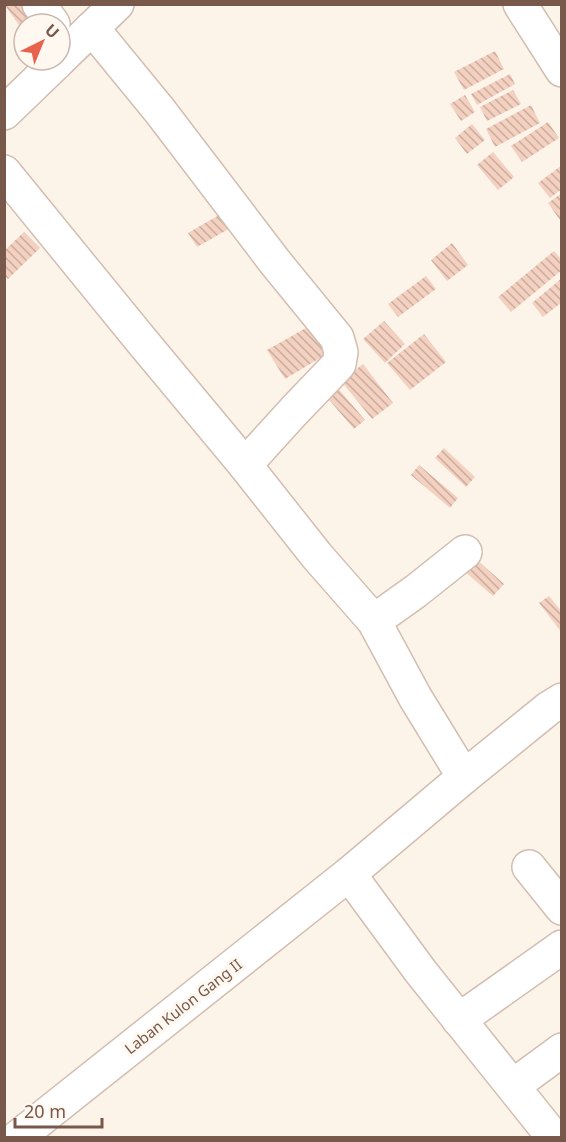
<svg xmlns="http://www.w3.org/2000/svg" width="566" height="1142" viewBox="0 0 566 1142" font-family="'Noto Sans',sans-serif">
  <defs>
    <pattern id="building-back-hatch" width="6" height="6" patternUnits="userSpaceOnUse" patternTransform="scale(1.5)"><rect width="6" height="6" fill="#f3d0c0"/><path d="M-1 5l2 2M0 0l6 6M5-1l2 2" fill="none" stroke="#caac9e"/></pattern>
  </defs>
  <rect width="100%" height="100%" fill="#fdf4e9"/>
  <g fill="url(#building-back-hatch)">
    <path d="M4 4H31L39 15 26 24H24L21 28Z"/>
    <path d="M495 51 504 69 464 90 454 72Z"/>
    <path d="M510 74 515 84 477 105 471 94Z"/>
    <path d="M513 90 521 104 487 121 480 107Z"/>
    <path d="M465 95 475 112 461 121 450 104Z"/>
    <path d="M531 105 540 123 495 147 486 129Z"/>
    <path d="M548 122 559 138 522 162 511 146Z"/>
    <path d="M472 124 485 140 467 154 455 138Z"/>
    <path d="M493 152 514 177 498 190 477 165Z"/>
    <path d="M562 165V189L550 198 538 183Z"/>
    <path d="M562 193V223L548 203Z"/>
    <path d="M226 211 234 226 197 247 188 233Z"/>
    <path d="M24 232 40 248 8 279 4 275V251Z"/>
    <path d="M452 243 468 265 447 281 431 260Z"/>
    <path d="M554 251 562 260V270L511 312 498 297Z"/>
    <path d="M426 276 436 289 398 317 388 304Z"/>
    <path d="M562 278V302L543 317 532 303Z"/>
    <path d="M384 321 405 344 385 363 363 339Z"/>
    <path d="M313 324 330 352 285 379 267 350Z"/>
    <path d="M424 334 446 362 410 390 387 363Z"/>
    <path d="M363 364 393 403 372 419 341 381Z"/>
    <path d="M336 386 365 420 354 429 325 395Z"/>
    <path d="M444 448 475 477 466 487 435 458Z"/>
    <path d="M419 465 458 498 450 508 411 475Z"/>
    <path d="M476 559 504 584 493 596 464 571Z"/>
    <path d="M549 596 562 612V633L539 603Z"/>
  </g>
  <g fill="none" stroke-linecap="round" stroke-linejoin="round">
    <g stroke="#d2bdb1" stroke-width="36">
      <g id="minor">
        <path d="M39 4 53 24"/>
        <path d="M520 4 562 70"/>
        <path d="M92 28 160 111 275 262 337 338 341 352 339 364 294 411 245 465"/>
        <path d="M60 59 117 4"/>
        <path d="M4 113 59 60"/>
        <path d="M4 172 141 340 245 465 317 556 374 621 415 697 464 777"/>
        <path d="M374 621 416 591 465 552"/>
        <path d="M529 867 562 908"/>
        <path d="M349 874 421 972 554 1138"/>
        <path d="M459 1020 562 947"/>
        <path d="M513 1086 562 1050"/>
        <path d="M17 1138 349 874 464 777 549 708 562 700"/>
      </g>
    </g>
    <use href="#minor" stroke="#fff" stroke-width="33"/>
  </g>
  <g text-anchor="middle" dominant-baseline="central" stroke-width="6" stroke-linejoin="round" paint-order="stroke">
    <g font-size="15" fill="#78584b" stroke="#fff8f0">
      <text transform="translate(183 1006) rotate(-38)">Laban Kulon Gang II</text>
    </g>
  </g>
  <rect width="566" height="1142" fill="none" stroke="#78584b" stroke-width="12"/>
  <g transform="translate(42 42) rotate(43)"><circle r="28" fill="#fff8f0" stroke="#c9b8ae" stroke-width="1.5"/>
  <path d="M0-4.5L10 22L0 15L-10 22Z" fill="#e8634d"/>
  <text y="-9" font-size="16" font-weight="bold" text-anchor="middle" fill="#78584b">U</text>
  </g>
  <path d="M15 1118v9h87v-9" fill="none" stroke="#78584b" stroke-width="3"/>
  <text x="24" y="1118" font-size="18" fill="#78584b" stroke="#fff8f0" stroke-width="4.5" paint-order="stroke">20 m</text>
</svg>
